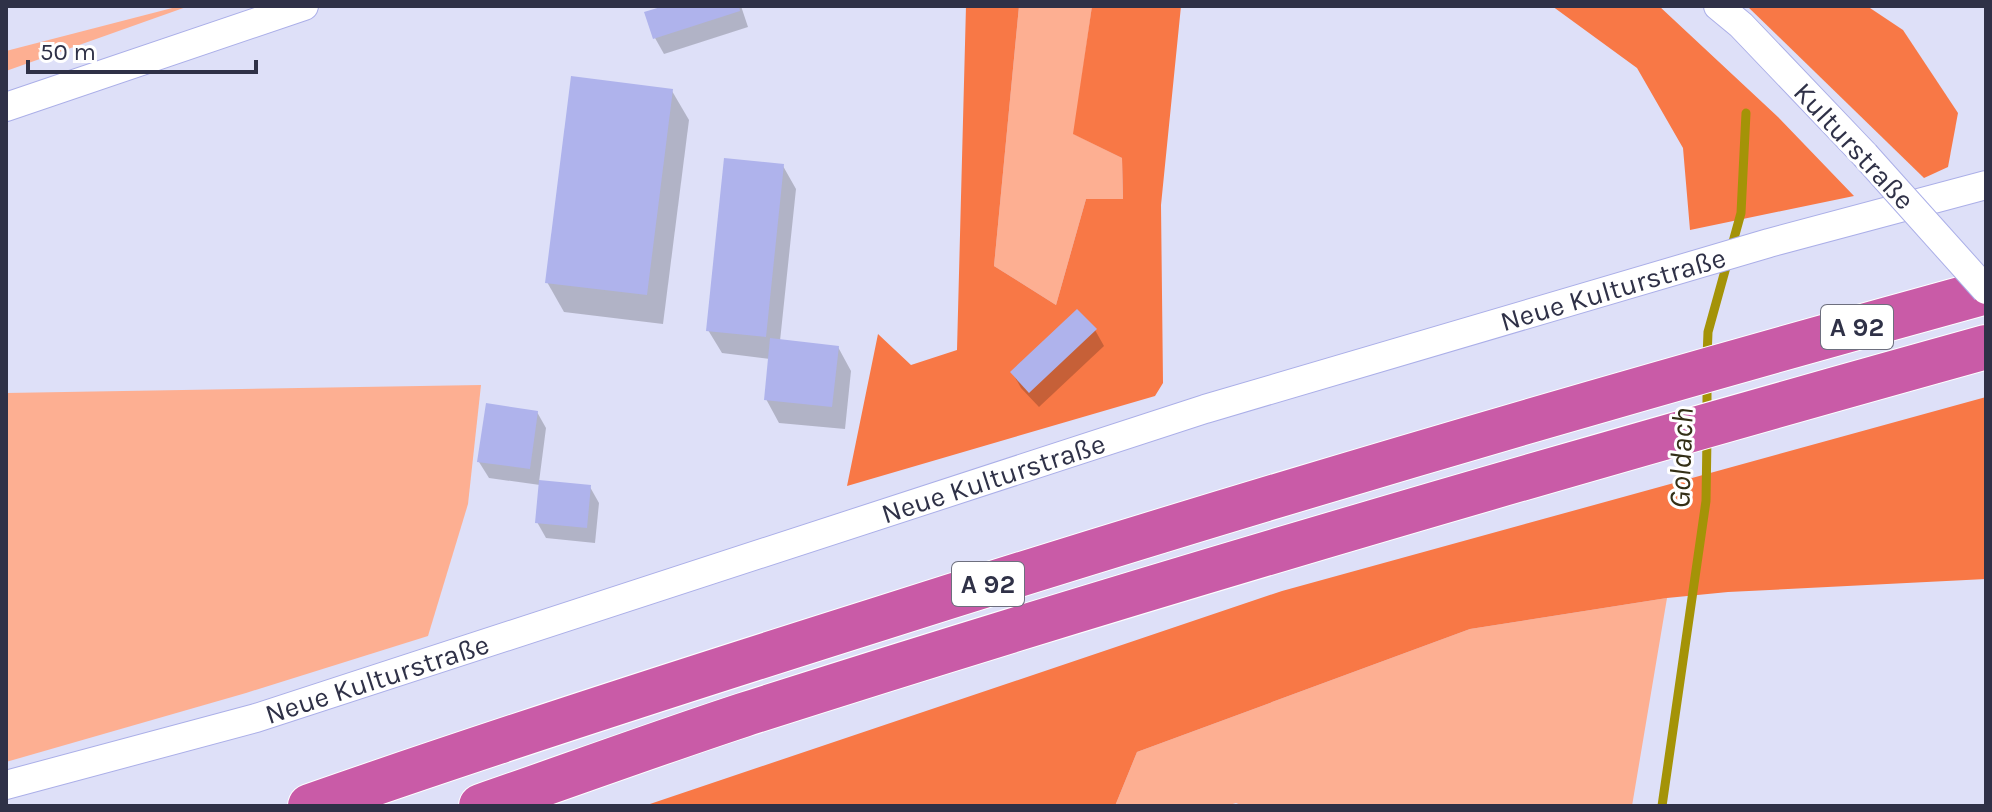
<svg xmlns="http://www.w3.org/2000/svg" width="1992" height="812" viewBox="0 0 1992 812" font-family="Karla,sans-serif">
  <rect width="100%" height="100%" fill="#dee0f8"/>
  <g fill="#fdaf92">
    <path d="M180 6H189L6 71V51Z"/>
    <path d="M1019 6H1092L1074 134 1122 158 1123 200 1086 199 1056 305 994 266Z"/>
    <path d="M481 385 468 504 428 636 246 693 6 762V393Z"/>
    <path d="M1667 598 1632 806H1243L1236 803 1226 806H1115L1137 752 1470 629Z"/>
  </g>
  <g fill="#f87846">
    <path d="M966 6H1019L994 266 1056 305 1086 199H1123L1122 158 1073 134 1092 6H1181L1161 205 1163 383 1155 396 847 486 878 334 911 365 957 350Z"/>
    <path d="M1552 6H1659L1778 117 1854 196 1690 230 1683 148 1637 68Z"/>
    <path d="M1747 6H1867L1903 30 1958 113 1948 167 1924 178Z"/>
    <path d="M1986 397V579L1728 592 1667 598 1470 629 1137 752 1115 806H644L1282 591Z"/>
  </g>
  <g fill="#0003">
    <path d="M670 6H741L748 27 664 54 655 38Z"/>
    <path d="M672 91 689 120 663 324 564 312 547 282Z"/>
    <path d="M783 166 796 189 780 341 838 347 851 371 845 429 779 423 766 399 770 359 722 353 708 330Z"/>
    <path d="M1095 330 1104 346 1039 407 1021 388 1012 372Z"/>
    <path d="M537 412 546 428 539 482 590 487 599 503 595 543 546 538 537 522 540 485 489 478 479 462Z"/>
  </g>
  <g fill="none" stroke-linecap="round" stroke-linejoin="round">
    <g stroke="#a49307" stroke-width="9">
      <path d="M1707 358 1708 332 1741 213 1746 113"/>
      <path d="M1707 414V381"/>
      <path d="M1662 806 1706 501 1707 437"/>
    </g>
  </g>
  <g fill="#afb3ec">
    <path d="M664 6H739L740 11 653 39 644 12Z"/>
    <path d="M571 76 673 89 647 295 545 283Z"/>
    <path d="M724 158 784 164 766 337 706 331Z"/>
    <path d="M1077 309 1097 329 1029 393 1010 372Z"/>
    <path d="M770 338 839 346 832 407 764 400Z"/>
    <path d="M486 403 538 411 530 469 477 462Z"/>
    <path d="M539 480 591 485 587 528 535 523Z"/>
  </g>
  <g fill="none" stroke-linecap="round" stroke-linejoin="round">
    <g stroke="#abafe8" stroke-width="30">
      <g id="street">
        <path d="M1718 6 1741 25 1865 155"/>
        <path d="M6 107 304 6"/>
        <path id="s1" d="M6 785 256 718 1205 409 1769 243 1986 185"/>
      </g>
    </g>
    <g stroke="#fff" stroke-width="46">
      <g id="highway">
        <path d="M310 806C498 740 689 679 879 619 1246 502 1615 394 1986 292"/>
        <path d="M481 806C568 776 655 744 743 715 1154 583 1569 463 1986 347"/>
      </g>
    </g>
    <use href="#street" stroke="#fff" stroke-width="28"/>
    <use href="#highway" stroke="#c95ba7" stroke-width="44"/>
    <g stroke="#abafe8" stroke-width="30" stroke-linecap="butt">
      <path id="street-bridge" d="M1865 155 1986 290"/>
    </g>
    <use href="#street-bridge" stroke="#fff" stroke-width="28"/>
  </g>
  <g text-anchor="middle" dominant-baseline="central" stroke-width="6" stroke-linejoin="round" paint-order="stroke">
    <g fill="#fff" stroke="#6d6f7e" stroke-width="2">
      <rect x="1821" y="305" width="72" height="44" rx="6"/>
      <rect x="952" y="562" width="72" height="44" rx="6"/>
    </g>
    <g font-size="26" font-weight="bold" fill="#2f3147">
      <text x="1857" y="327">A 92</text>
      <text x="988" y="584">A 92</text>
    </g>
    <g font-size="28" fill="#2f3147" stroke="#fff">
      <text transform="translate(1854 146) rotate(47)">Kulturstraße</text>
      <text stroke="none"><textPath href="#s1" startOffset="1682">Neue Kulturstraße</textPath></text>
      <text stroke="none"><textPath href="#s1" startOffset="1034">Neue Kulturstraße</textPath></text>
      <text stroke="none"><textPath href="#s1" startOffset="386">Neue Kulturstraße</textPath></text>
    </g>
    <g font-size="30" font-style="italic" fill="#332f16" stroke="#fff">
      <text transform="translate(1681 458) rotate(-88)">Goldach</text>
    </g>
  </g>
  <rect width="1992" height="812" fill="none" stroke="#2f3147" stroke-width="16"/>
  <path d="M28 60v12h228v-12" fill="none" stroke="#2f3147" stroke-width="4"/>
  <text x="40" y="60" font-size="24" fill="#2f3147" stroke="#ffffff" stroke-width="6" paint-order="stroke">50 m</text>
</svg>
